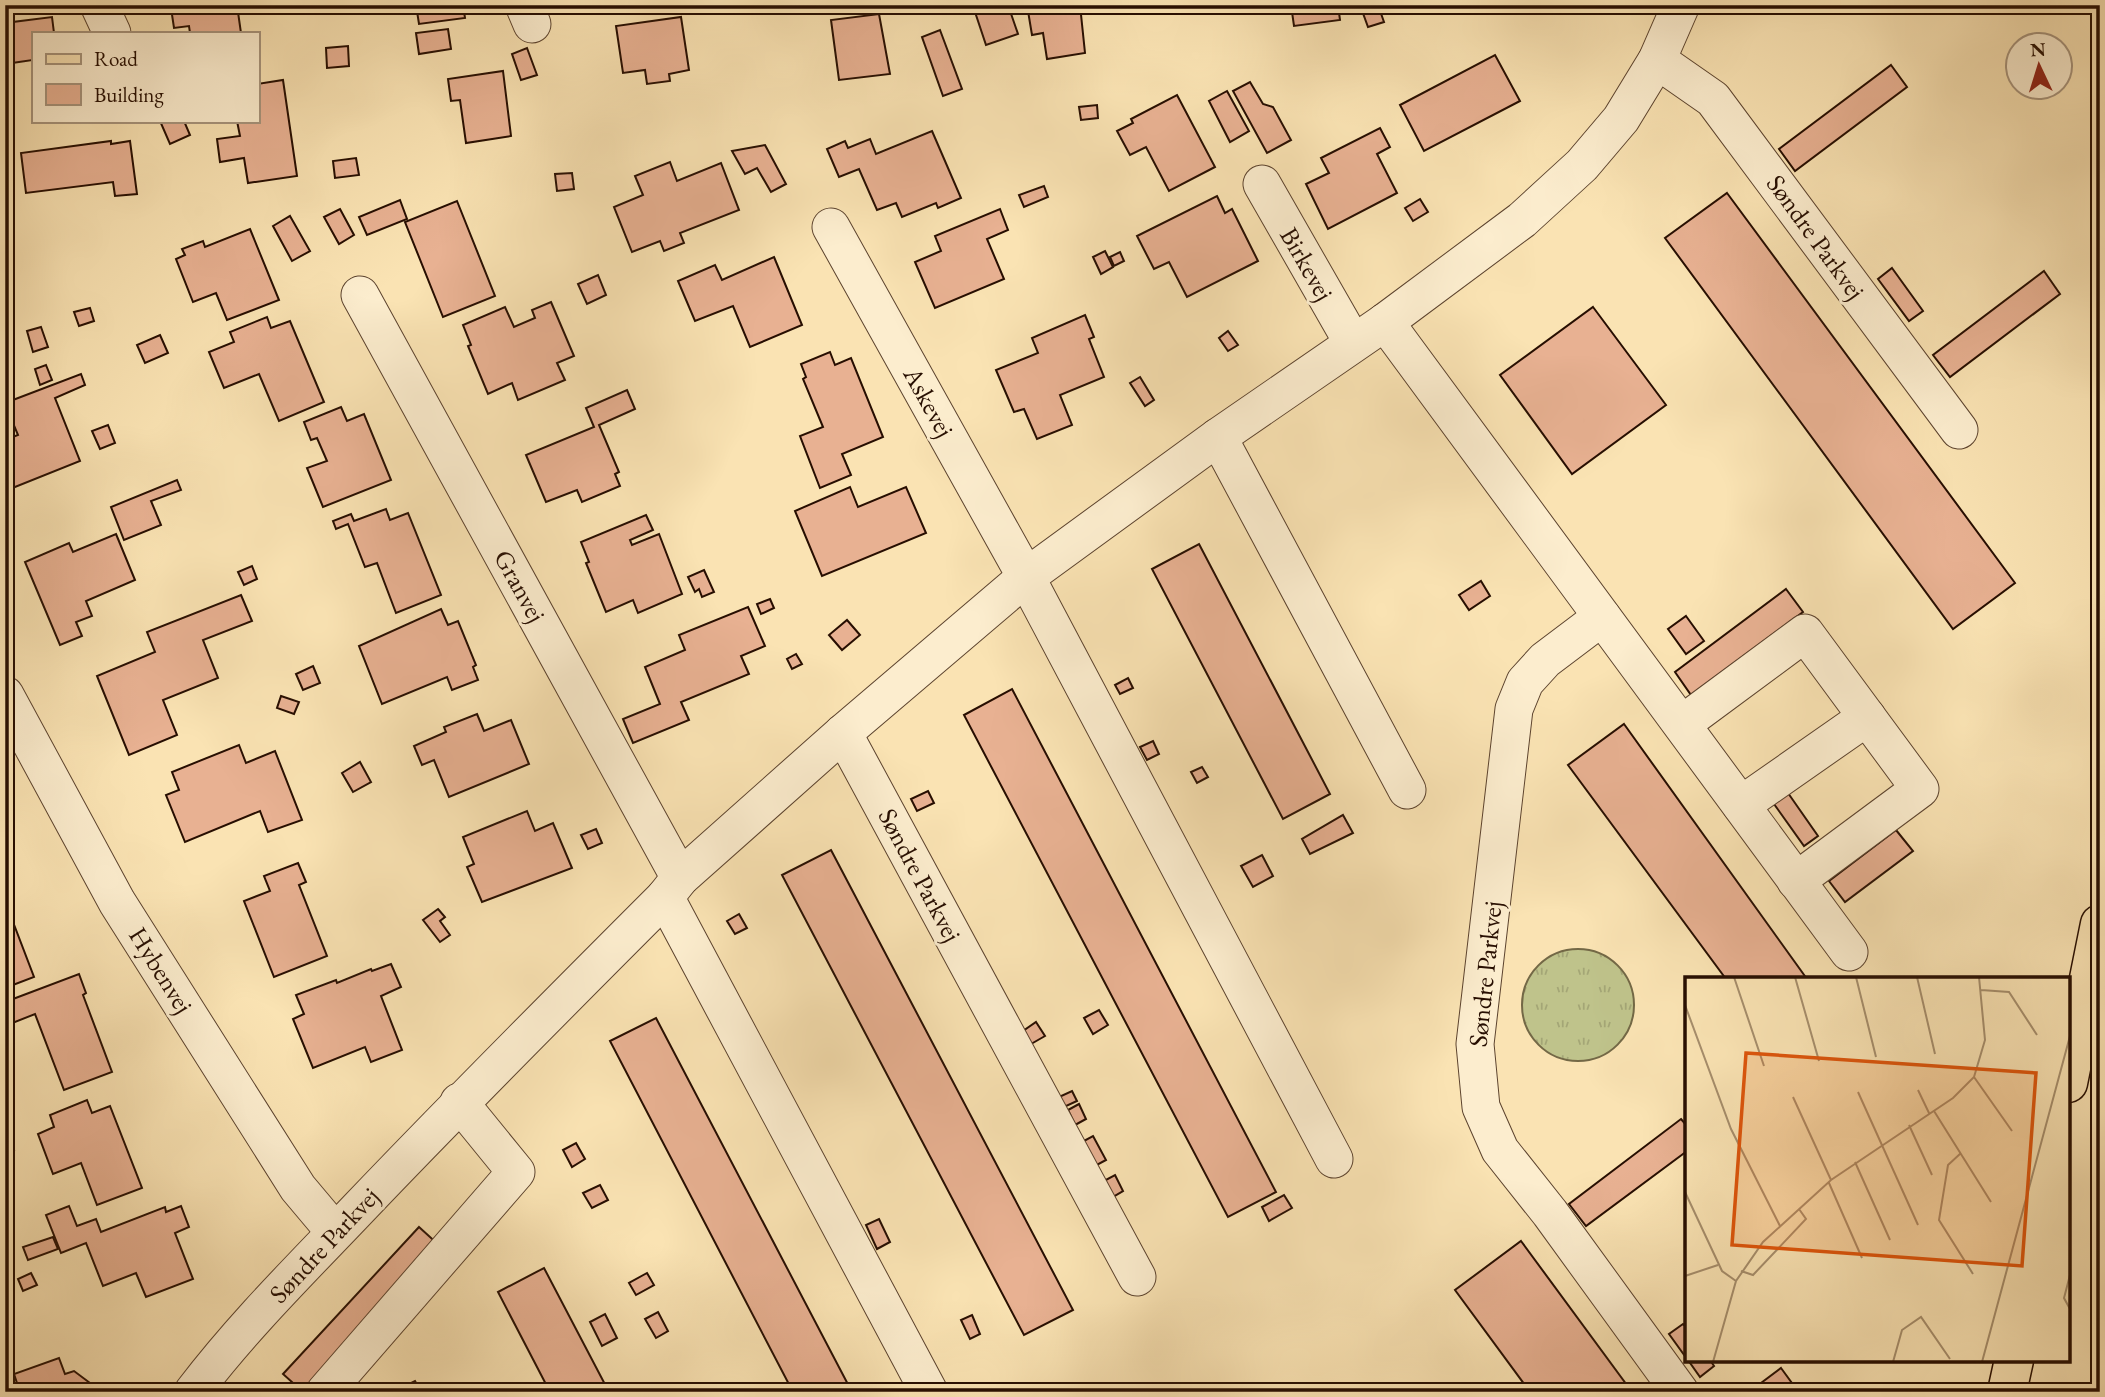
<svg xmlns="http://www.w3.org/2000/svg" width="2105" height="1397" viewBox="0 0 2105 1397" font-family="'EB Garamond',serif">
  <defs>
    <pattern id="park-tufts" width="24" height="20" patternUnits="userSpaceOnUse" patternTransform="scale(1.75)"><rect width="24" height="20" fill="#bfc38b"/><path d="M3 7l-1-3M5 7V3M7 7l1-3M15 17l-1-3M17 17v-4M19 17l1-3" fill="none" stroke="#a4a676"/></pattern>
  </defs>
  <rect width="100%" height="100%" fill="#fae3b3"/>
  <filter id="stains"><feTurbulence type="fractalNoise" baseFrequency=".00286" numOctaves="4"/><feColorMatrix values="0 0 0 0 .2 0 0 0 0 .09 0 0 0 0 .02 0 0 0 .5 -.17"/></filter>
  <radialGradient id="worn" r=".72"><stop offset=".6" stop-color="#630" stop-opacity="0"/><stop offset="1" stop-color="#630" stop-opacity=".3"/></radialGradient>
  <circle fill="url(#park-tufts)" stroke="#736846" stroke-width="2" cx="1578" cy="1005" r="56"/>
  <g fill="#e8b192" stroke="#270e01" stroke-width="2">
    <path d="M186 5H237L241 33H190L189 26 174 28 171 8Z"/>
    <path d="M416 5H463L465 18 419 24Z"/>
    <path d="M977 5H1008L1018 34 986 45 973 6Z"/>
    <path d="M1030 5H1080L1085 53 1047 59 1043 33 1032 35 1028 11 1031 10Z"/>
    <path d="M1291 5H1338L1340 20 1294 26Z"/>
    <path d="M1360 5H1378L1384 22 1368 27Z"/>
    <path d="M879 14 890 74 839 80 831 20Z"/>
    <path d="M52 17 54 33H33V60L5 64V23Z"/>
    <path d="M681 17 689 70 669 74 670 81 647 84 645 70 623 73 616 26Z"/>
    <path d="M448 29 451 49 419 54 416 33Z"/>
    <path d="M940 30 962 89 943 96 922 37Z"/>
    <path d="M348 46 349 66 327 68 326 48Z"/>
    <path d="M527 48 537 75 521 80 512 54Z"/>
    <path d="M1495 55 1520 101 1424 151 1400 105Z"/>
    <path d="M1891 65 1907 87 1795 171 1779 149Z"/>
    <path d="M503 71 511 136 466 143 460 100 451 101 448 79Z"/>
    <path d="M283 80 297 176 248 183 244 158 220 162 217 139 240 136 237 121H257V84Z"/>
    <path d="M1250 82 1263 104 1273 107 1291 140 1267 153 1233 91Z"/>
    <path d="M1227 91 1249 131 1230 142 1209 101Z"/>
    <path d="M1177 95 1215 167 1169 191 1146 147 1130 155 1117 131 1133 123 1131 119Z"/>
    <path d="M1097 105 1098 118 1081 120 1079 107Z"/>
    <path d="M160 121H184L190 135 170 144Z"/>
    <path d="M1380 128 1390 147 1377 154 1397 193 1328 229 1306 184 1329 173 1321 158Z"/>
    <path d="M932 131 961 198 938 208 936 203 902 217 896 203 877 210 859 169 839 177 827 149 845 141 848 148 870 139 876 154Z"/>
    <path d="M111 141V144L130 141 137 194 115 196 113 182 26 193 21 153Z"/>
    <path d="M765 145 786 184 771 192 757 168 745 174 732 151Z"/>
    <path d="M356 158 359 175 335 178 333 161Z"/>
    <path d="M670 162 677 181 721 163 739 210 680 233 684 243 664 251 660 241 632 252 614 207 643 195 635 176Z"/>
    <path d="M572 173 574 189 557 191 555 174Z"/>
    <path d="M1044 186 1048 197 1024 207 1019 195Z"/>
    <path d="M1727 193 2015 583 1953 629 1665 238Z"/>
    <path d="M1217 196 1225 213 1232 209 1258 261 1187 297 1169 262 1154 269 1137 236Z"/>
    <path d="M1420 199 1428 212 1413 221 1405 208Z"/>
    <path d="M400 200 407 219 367 235 359 217Z"/>
    <path d="M457 201 495 296 443 317 405 222Z"/>
    <path d="M340 209 354 235 339 244 324 217Z"/>
    <path d="M1000 209 1008 230 987 239 1004 279 935 308 915 262 941 251 935 236Z"/>
    <path d="M290 216 310 251 292 261 273 226Z"/>
    <path d="M250 229 279 300 227 320 216 293 193 302 176 259 185 255 182 249 203 241 205 247Z"/>
    <path d="M1105 251 1113 267 1101 274 1093 257Z"/>
    <path d="M1120 252 1124 261 1114 266 1110 257Z"/>
    <path d="M774 257 802 325 750 347 733 306 695 321 678 281 715 265 722 280Z"/>
    <path d="M1892 268 1923 311 1909 321 1878 279Z"/>
    <path d="M2044 271 2060 294 1950 377 1933 355Z"/>
    <path d="M598 275 606 295 587 304 578 284Z"/>
    <path d="M551 302 574 356 557 363 565 380 518 400 512 383 488 394 468 346 471 345 463 325 505 307 514 327 535 318 532 310Z"/>
    <path d="M1593 307 1666 405 1572 474 1500 375Z"/>
    <path d="M90 308 94 321 79 326 74 312Z"/>
    <path d="M1085 315 1094 337 1089 339 1104 377 1060 395 1072 425 1037 439 1024 409 1014 412 996 370 1038 353 1032 338Z"/>
    <path d="M267 317 271 328 290 321 324 402 279 421 259 374 224 388 209 352 234 342 230 332Z"/>
    <path d="M41 327 48 347 33 352 27 331Z"/>
    <path d="M1228 331 1238 345 1228 351 1219 338Z"/>
    <path d="M160 335 168 353 145 363 137 345Z"/>
    <path d="M830 352 835 365 851 358 883 437 842 454 851 475 820 488 800 436 823 427 803 379 806 377 801 364Z"/>
    <path d="M46 365 52 380 40 385 35 369Z"/>
    <path d="M81 374 85 385 55 398 80 461 5 491V440L18 435 13 423 5 427V403Z"/>
    <path d="M1140 377 1154 400 1145 406 1130 383Z"/>
    <path d="M627 390 635 409 599 425 619 472 615 474 620 486 582 502 577 490 546 502 526 455 594 427 586 408Z"/>
    <path d="M341 407 347 421 364 414 391 480 323 507 307 468 327 461 317 438 311 440 304 422Z"/>
    <path d="M108 425 115 443 100 449 92 431Z"/>
    <path d="M177 480 181 490 151 501 161 525 124 540 111 507Z"/>
    <path d="M850 487 858 507 906 487 926 533 822 576 795 511Z"/>
    <path d="M386 509 390 520 408 513 441 595 396 613 377 563 365 567 348 524 336 529 333 521 351 514 354 521Z"/>
    <path d="M646 515 653 530 630 540 632 545 659 534 682 594 638 613 633 600 606 612 586 563 589 562 581 542Z"/>
    <path d="M116 534 135 580 86 601 92 616 76 622 82 636 60 645 25 562 69 543 73 552Z"/>
    <path d="M1199 544 1330 794 1283 819 1152 569Z"/>
    <path d="M252 566 257 579 244 585 238 572Z"/>
    <path d="M704 570 714 592 702 597 699 589 695 592 688 577Z"/>
    <path d="M1481 581 1490 596 1469 610 1459 595Z"/>
    <path d="M1786 589 1803 612 1691 695 1675 672Z"/>
    <path d="M241 595 252 621 203 640 218 678 163 700 177 735 129 755 97 676 155 652 147 632Z"/>
    <path d="M770 599 774 608 761 614 757 604Z"/>
    <path d="M748 607 765 646 741 656 749 674 681 702 689 720 633 743 623 719 660 704 645 667 685 650 679 635Z"/>
    <path d="M441 609 448 625 458 621 476 665 473 667 478 680 452 690 447 677 382 704 359 646Z"/>
    <path d="M1686 616 1704 641 1686 654 1668 629Z"/>
    <path d="M847 620 860 635 842 650 829 635Z"/>
    <path d="M796 654 802 664 792 669 787 659Z"/>
    <path d="M313 666 320 683 303 690 296 674Z"/>
    <path d="M1128 678 1133 688 1120 694 1115 685Z"/>
    <path d="M1012 689 1276 1192 1228 1217 964 715Z"/>
    <path d="M281 696 299 702 294 714 277 708Z"/>
    <path d="M477 714 484 731 511 720 529 764 449 797 434 760 422 765 414 746 446 732 444 727Z"/>
    <path d="M1624 724 1807 979H1726L1568 765Z"/>
    <path d="M1153 741 1159 754 1147 760 1140 747Z"/>
    <path d="M239 745 246 763 275 751 302 820 268 832 260 811 185 842 166 795 179 790 172 772Z"/>
    <path d="M360 762 371 782 353 792 342 773Z"/>
    <path d="M1202 767 1208 777 1197 783 1191 772Z"/>
    <path d="M928 791 934 803 917 811 911 799Z"/>
    <path d="M1788 793 1818 836 1804 846 1774 804Z"/>
    <path d="M527 811 535 831 553 823 572 868 482 902 467 867 474 864 463 837Z"/>
    <path d="M1343 815 1353 833 1310 854 1302 839Z"/>
    <path d="M596 829 602 843 588 849 581 835Z"/>
    <path d="M1896 830 1913 851 1845 902 1829 881Z"/>
    <path d="M831 850 1073 1310 1024 1335 782 875Z"/>
    <path d="M1262 855 1273 876 1253 887 1241 866Z"/>
    <path d="M298 863 306 882 299 885 327 956 274 977 244 901 270 891 264 876Z"/>
    <path d="M5 901 34 977 5 988Z"/>
    <path d="M438 909 445 917 440 921 450 935 440 942 423 920Z"/>
    <path d="M739 914 747 928 735 934 727 921Z"/>
    <path d="M391 964 401 987 381 996 402 1050 371 1062 365 1047 313 1068 293 1019 304 1014 296 995 336 980 337 983 371 969 372 971Z"/>
    <path d="M79 974 86 993 83 995 112 1072 64 1090 35 1014 10 1024 5 1012V1002Z"/>
    <path d="M1099 1010 1108 1025 1093 1034 1084 1018Z"/>
    <path d="M656 1018 852 1392H793L610 1041Z"/>
    <path d="M1036 1022 1045 1036 1031 1044 1023 1031Z"/>
    <path d="M1072 1091 1077 1101 1064 1107 1059 1097Z"/>
    <path d="M87 1100 92 1113 110 1106 142 1188 97 1205 81 1163 53 1174 38 1134 54 1127 50 1115Z"/>
    <path d="M1079 1104 1086 1119 1075 1125 1068 1110Z"/>
    <path d="M1681 1119 1687 1126V1151L1586 1226 1569 1204Z"/>
    <path d="M8 1131 14 1150 5 1153V1132Z"/>
    <path d="M1093 1136 1106 1160 1095 1166 1082 1142Z"/>
    <path d="M576 1143 585 1159 572 1167 563 1150Z"/>
    <path d="M1115 1175 1123 1191 1111 1198 1102 1182Z"/>
    <path d="M600 1185 608 1200 592 1208 583 1193Z"/>
    <path d="M1284 1195 1292 1208 1269 1221 1262 1207Z"/>
    <path d="M69 1206 77 1226 96 1219 101 1232 165 1207 166 1212 181 1206 189 1227 175 1233 193 1279 146 1297 136 1273 103 1286 86 1243 61 1253 46 1215Z"/>
    <path d="M879 1219 890 1242 877 1249 866 1225Z"/>
    <path d="M419 1227 441 1247 306 1392H303L283 1374Z"/>
    <path d="M53 1237 58 1249 28 1260 23 1247Z"/>
    <path d="M1521 1241 1632 1392H1530L1455 1290Z"/>
    <path d="M5 1262 13 1282 5 1285Z"/>
    <path d="M544 1268 609 1392H550L498 1292Z"/>
    <path d="M31 1273 37 1285 23 1291 18 1279Z"/>
    <path d="M647 1273 654 1285 636 1295 629 1283Z"/>
    <path d="M658 1312 668 1331 656 1338 645 1319Z"/>
    <path d="M605 1314 617 1338 602 1346 590 1322Z"/>
    <path d="M972 1315 980 1334 970 1339 961 1320Z"/>
    <path d="M1683 1324 1687 1328V1359L1669 1334Z"/>
    <path d="M59 1358 65 1374 74 1371 102 1392H72L66 1388 54 1392H20L14 1374Z"/>
    <path d="M1688 1360H1710L1714 1366 1700 1377Z"/>
    <path d="M1781 1368 1797 1390 1794 1392H1749Z"/>
    <path d="M415 1381 421 1392H393Z"/>
  </g>
  <g fill="none" stroke-linecap="round" stroke-linejoin="round">
    <g stroke="#5c432e" stroke-width="39">
      <g id="minor">
        <path d="M99 5 112 33"/>
        <path d="M524 5 532 24"/>
        <path d="M1657 60 1713 99 1959 430"/>
        <path d="M1262 184 1353 343"/>
        <path d="M831 227 1026 577 1334 1159"/>
        <path d="M360 295 680 878"/>
        <path d="M1385 322 1849 952"/>
        <path d="M1218 437 1407 790"/>
        <path d="M1602 617 1545 660 1525 682 1514 709 1475 1044 1481 1107 1500 1150 1550 1213 1680 1392"/>
        <path d="M5 695 117 902 298 1188 335 1232"/>
        <path d="M1682 724 1805 633 1920 789 1796 881"/>
        <path d="M843 733 1137 1277"/>
        <path d="M1741 805 1867 717"/>
        <path d="M665 897 929 1392"/>
        <path d="M193 1392C243 1326 303 1267 360 1207 460 1102 562 1000 665 897L680 878 843 733 1026 577 1218 437 1385 322 1522 220 1582 165 1621 119 1657 60 1681 5"/>
        <path d="M325 1392 516 1172 459 1102"/>
      </g>
    </g>
    <g stroke="#270e01" stroke-width="41">
      <g id="major">
        <path d="M2068 1083 2100 924"/>
        <path d="M2007 1392 2014 1360"/>
      </g>
    </g>
    <use href="#minor" stroke="#fcedce" stroke-width="37"/>
    <use href="#major" stroke="#fae3b3" stroke-width="38"/>
  </g>
  <g text-anchor="middle" dominant-baseline="central" stroke-width="6" stroke-linejoin="round" paint-order="stroke">
    <g font-size="26" fill="#270e01" stroke="#fcedce">
      <text transform="translate(1816 237) rotate(54)">Søndre Parkvej</text>
      <text transform="translate(1307 264) rotate(60)">Birkevej</text>
      <text transform="translate(929 402) rotate(61)">Askevej</text>
      <text transform="translate(520 586) rotate(61)">Granvej</text>
      <text transform="translate(920 875) rotate(62)">Søndre Parkvej</text>
      <text transform="translate(161 970) rotate(58)">Hybenvej</text>
      <text transform="translate(1485 974) rotate(-84)">Søndre Parkvej</text>
      <text transform="translate(324 1245) rotate(-47)">Søndre Parkvej</text>
    </g>
  </g>
  <g transform="translate(1685 977)">
    <rect width="385" height="385" fill="#fae3b3"/>
    <path fill="none" stroke="#a68e6c" stroke-width="2" d="M49 0 79 89M110 0 134 84M171 0 191 80M232 0 250 77M296 13 324 15 352 58M0 28 46 152 95 249M289 100 327 154M233 113 244 136M173 115 233 248M108 120 146 203M249 134 306 225M224 148 247 198M276 176 263 188 254 243 288 297M170 185 205 263M144 206 177 281M0 215 37 294 51 304M56 294 68 298 121 242 114 232M385 298 379 321 385 332M0 299 33 288M28 385 51 304 78 265 146 203 268 121 289 100 300 63 294 0M208 385 217 353 236 340 265 382M297 385 385 59"/>
    <path fill="#de550b" fill-opacity="0.15" stroke="#de550b" stroke-width="3.5" d="M61 76 351 96 337 289 47 268Z"/>
    <rect width="385" height="385" fill="none" stroke="#270e01" stroke-width="3.5"/>
  </g>
  <rect width="2105" height="1397" fill="none" stroke="#fae3b3" stroke-width="28"/>
  <rect x="7" y="7" width="2091" height="1383" fill="none" stroke="#270e01" stroke-width="3.5"/>
  <rect x="14" y="14" width="2077" height="1369" fill="none" stroke="#270e01" stroke-width="2"/>
  <rect x="32" y="32" width="228" height="91" fill="#fcedce" stroke="#a7947c" stroke-width="2"/>
  <rect x="46" y="54" width="35" height="10" fill="#fae3b3" stroke="#a7947c" stroke-width="2"/>
  <text x="94" y="66" font-size="21" fill="#270e01">Road</text>
  <rect x="46" y="84" width="35" height="21" fill="#e8b192" stroke="#a7947c" stroke-width="2"/>
  <text x="94" y="102" font-size="21" fill="#270e01">Building</text>
  <g transform="translate(2039 66) rotate(356)"><circle r="33" fill="#fcedce" stroke="#a7947c" stroke-width="2"/>
  <path d="M0-5L12 26L0 18L-12 26Z" fill="#8f2418"/>
  <text y="-10" font-size="19" font-weight="bold" text-anchor="middle" fill="#270e01">N</text>
  </g>
  <rect width="100%" height="100%" filter="url(#stains)"/>
  <rect width="100%" height="100%" fill="url(#worn)"/>
</svg>
